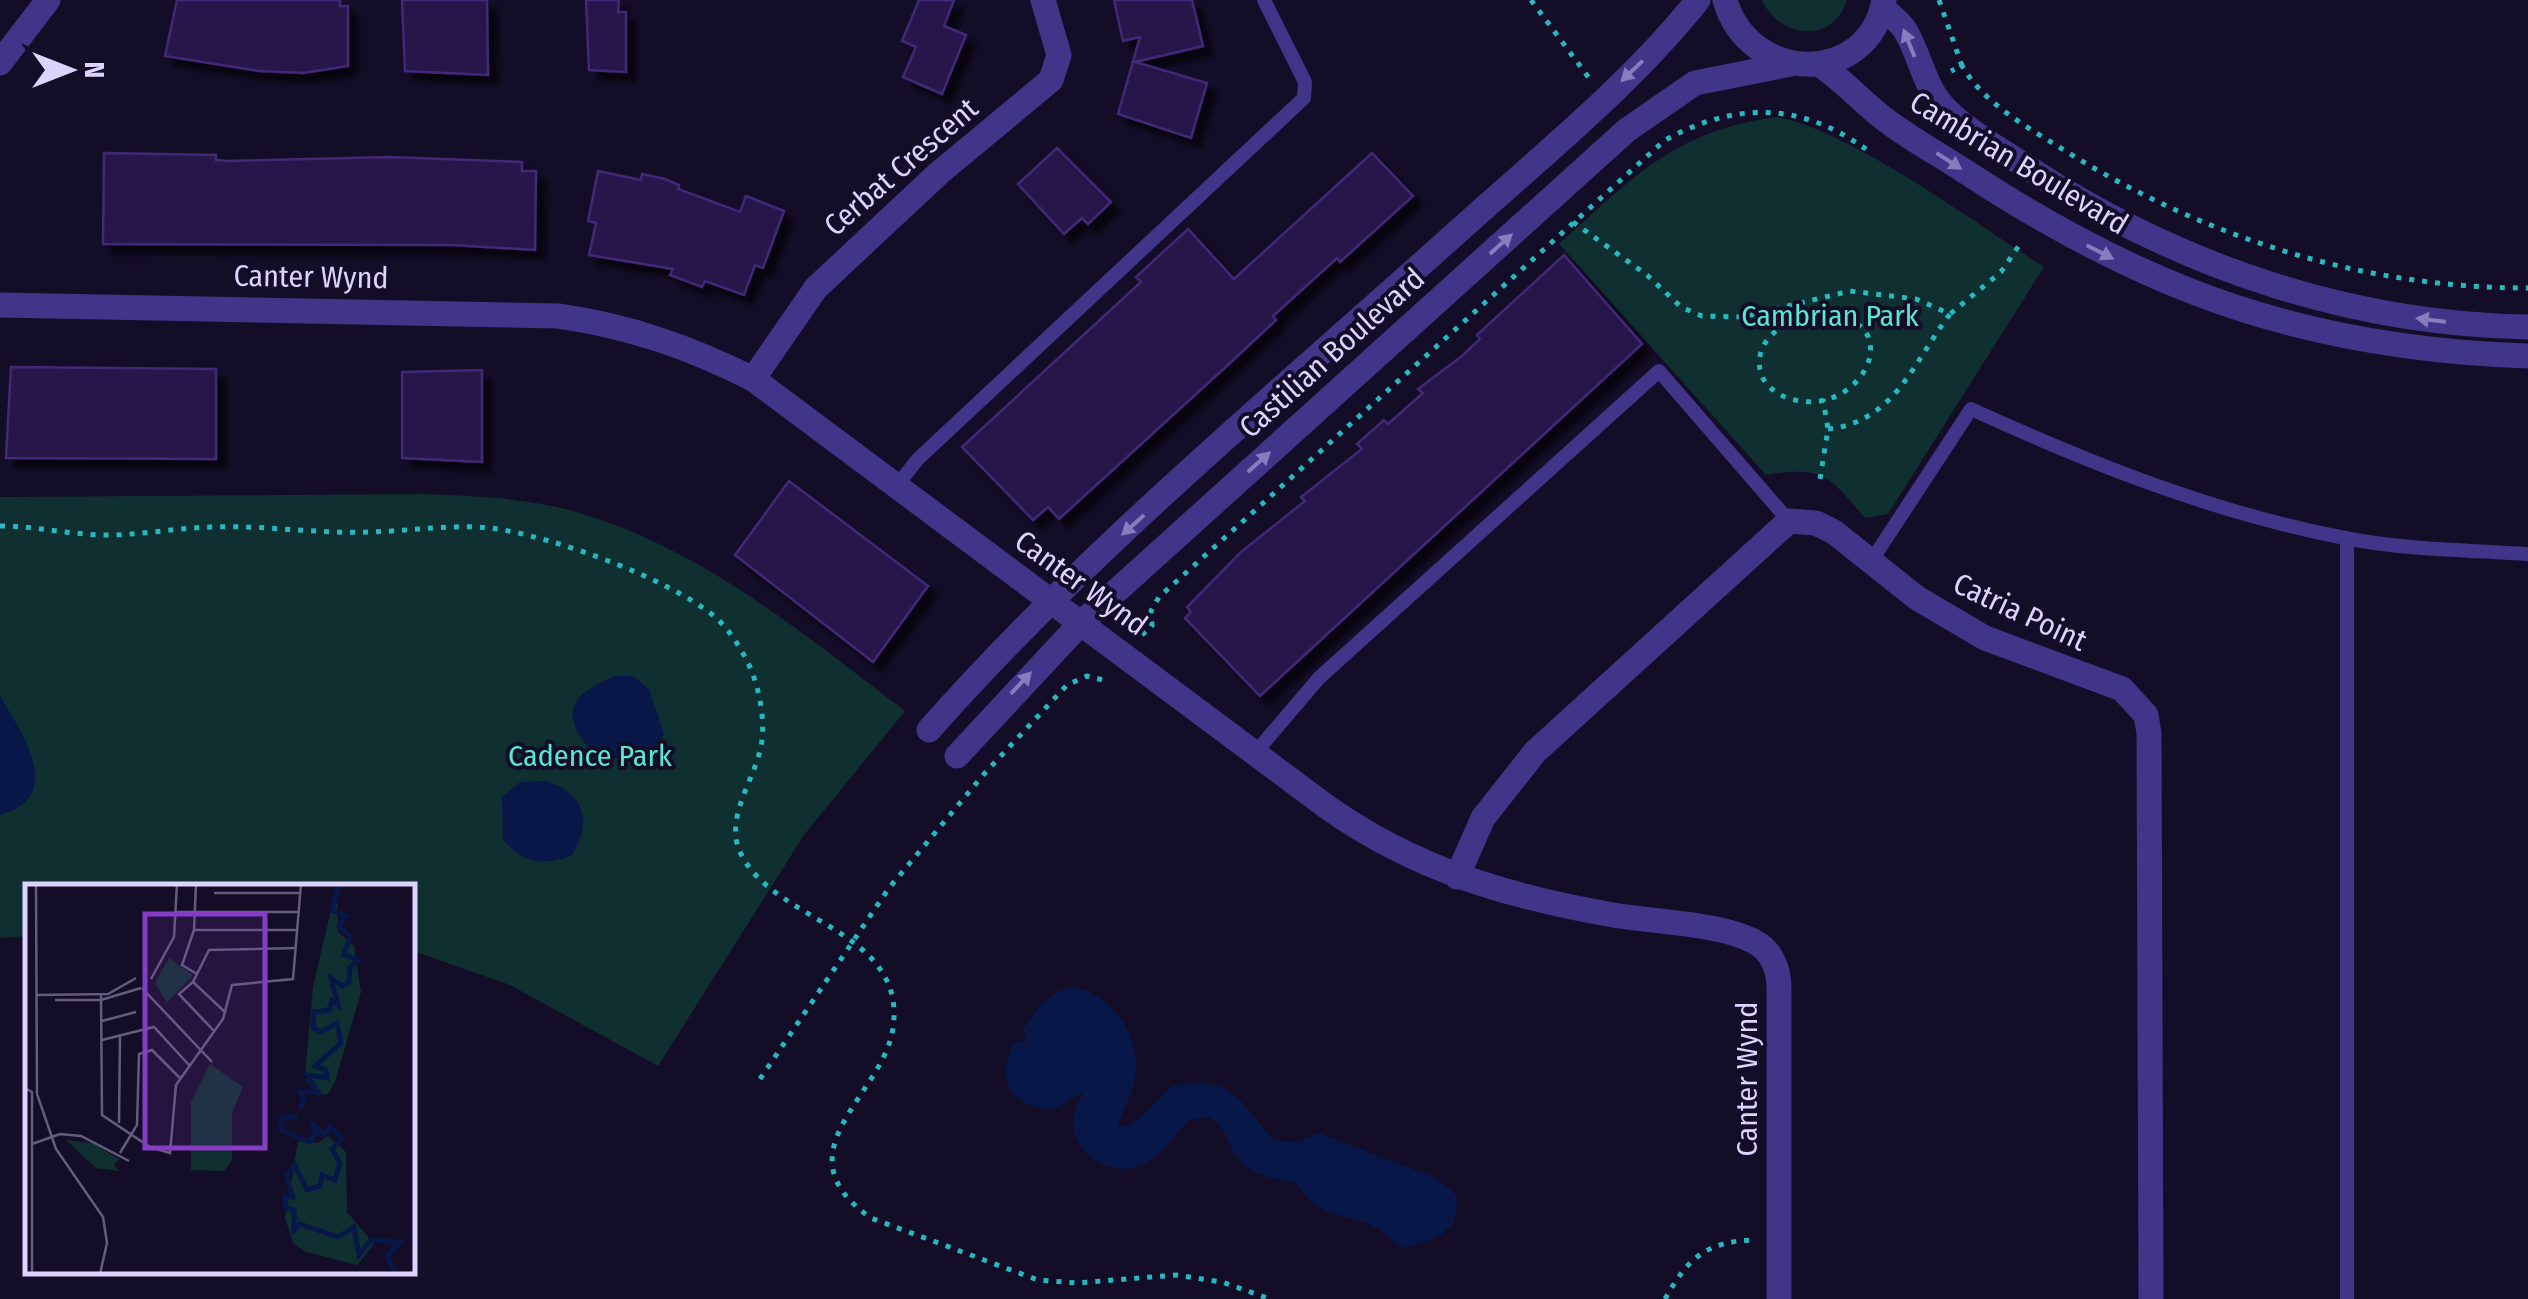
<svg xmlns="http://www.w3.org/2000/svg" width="2528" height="1299" viewBox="0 0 2528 1299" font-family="'Fira Sans Condensed',sans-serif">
  <defs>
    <filter id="shadow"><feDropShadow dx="9" dy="9" stdDeviation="2.5" flood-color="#0009"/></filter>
  </defs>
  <rect width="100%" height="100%" fill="#140d27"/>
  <g fill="#102f31">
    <path d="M1762 0H1847C1833 45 1779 38 1762 0Z"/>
    <path d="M1778 117C1853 132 1975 223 2044 267L1888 514 1865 518C1828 475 1824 466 1766 475L1559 244C1633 178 1674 130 1778 117Z"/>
    <path d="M424 494C477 496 532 498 583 514 705 551 805 635 905 711L804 835 658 1066 510 985 413 951 412 886H28L27 936 0 938V497Z"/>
  </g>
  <g fill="#071747">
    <path d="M615 676H633L649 689 664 734 654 754 637 760 595 756C559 716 567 695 615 676Z"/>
    <path d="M0 696C22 733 67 797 0 815Z"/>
    <path d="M547 781C585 794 593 823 571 856 543 866 522 864 503 839L502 797 520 782Z"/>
    <path d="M1072 987C1112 993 1142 1037 1135 1078 1133 1093 1124 1109 1118 1124L1121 1127 1133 1124 1172 1086C1236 1074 1239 1103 1274 1140L1297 1142 1319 1133 1438 1179 1456 1195C1462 1233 1435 1239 1404 1248 1390 1242 1385 1231 1371 1225 1333 1210 1321 1219 1296 1183 1271 1179 1245 1174 1232 1149 1225 1135 1223 1125 1208 1117L1188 1120C1173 1137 1159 1161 1135 1167 1105 1175 1074 1153 1073 1122 1073 1112 1080 1102 1083 1092 1056 1111 1040 1117 1012 1093 1002 1076 1005 1058 1015 1042L1027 1041 1023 1029C1038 1009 1047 993 1072 987Z"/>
  </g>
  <g fill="#271849" stroke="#402977" stroke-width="2.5" filter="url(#shadow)">
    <path d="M177 0H340V6H348V66L303 73 259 71 165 56Z"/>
    <path d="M402 0H487L488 75 405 71Z"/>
    <path d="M586 0H619L618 12H626V72L589 70Z"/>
    <path d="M919 0H954L944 26 966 35 942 94 903 77 916 47 902 41Z"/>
    <path d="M1114 0H1192L1203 46 1135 62 1207 83 1191 138 1118 114 1140 37 1123 41Z"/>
    <path d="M1057 148 1111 202 1088 224 1082 218 1064 234 1018 184Z"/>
    <path d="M104 153 216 155V160L229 161 390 157 522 162V171H536L535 250 452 245 103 244Z"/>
    <path d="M1372 153 1413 196 1340 262 1337 258 1273 316 1276 320 1230 363 1059 519 1048 507 1033 520 962 447 1141 282 1136 277 1188 229 1234 279Z"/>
    <path d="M598 171 641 180 642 174 665 179 679 185 678 189 740 212 746 196 784 211 763 268 755 265 744 295 705 281 702 287 670 275 673 269 589 255 596 223 588 221Z"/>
    <path d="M1564 255 1642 344 1260 696 1185 618 1191 612 1187 607 1241 552 1305 501 1301 497 1362 449 1357 444 1384 420 1388 424 1423 393 1418 389 1462 356 1480 339 1477 335Z"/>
    <path d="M11 367 216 369V459L6 458Z"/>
    <path d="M482 370V462L402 458V372Z"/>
    <path d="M789 481 928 586 873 662 735 555Z"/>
  </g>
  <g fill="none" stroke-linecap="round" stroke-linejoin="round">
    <g stroke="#27b9bf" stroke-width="5" stroke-dasharray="5 8" stroke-linecap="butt">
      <path d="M1531 0 1589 78"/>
      <path d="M1939 0 1962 66 1951 71"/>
      <path d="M1961 64C1982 102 2024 125 2059 147 2200 236 2360 288 2528 288"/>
      <path d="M1573 222 1647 275 1681 307 1702 316 1742 317 1850 291 1916 299 1950 314 2001 272 2020 244"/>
      <path d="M1820 314C1916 316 1859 426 1785 397 1773 392 1762 382 1760 370 1754 335 1792 317 1820 314Z"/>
      <path d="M1828 429C1895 422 1914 361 1950 314"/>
      <path d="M1820 479 1828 429 1823 399"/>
      <path d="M0 526C38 526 75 536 113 535 146 534 178 528 211 527 264 525 317 534 370 532 410 531 451 524 491 528 551 536 669 578 715 617 728 628 738 644 746 659 758 681 765 716 762 740 758 777 721 818 742 856 777 923 907 930 893 1028 884 1095 776 1152 871 1218L1038 1280 1077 1283 1176 1275 1222 1282 1270 1299"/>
      <path d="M1142 635 1152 626 1151 611 1159 597 1665 140C1735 102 1800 102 1864 148L1869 140"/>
      <path d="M760 1079 889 888 984 774 1067 685 1087 676 1103 680 1104 674"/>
      <path d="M1665 1299C1688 1258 1706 1241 1755 1240"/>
    </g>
    <g stroke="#413589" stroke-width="14">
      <path d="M898 484 918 459 1304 98 1305 82 1264 0"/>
      <path d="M2347 539V1299"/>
      <path d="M1870 563 1971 409C2092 464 2214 513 2345 538 2405 550 2468 550 2528 554"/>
      <path d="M1255 753 1319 678 1659 371 1789 521"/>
    </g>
    <g stroke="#413589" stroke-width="25">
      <path d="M0 63 48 0"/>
      <path d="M0 305 558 316C629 326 689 347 753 379L1327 807C1416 870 1512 898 1619 916 1658 922 1722 924 1755 942 1772 951 1779 970 1779 988V1299"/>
      <path d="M753 379 816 288 939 173 1051 80 1059 55 1043 0"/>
      <path d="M929 730C1091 547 1282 390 1464 226 1544 154 1631 84 1698 0"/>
      <path d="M957 756 1081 623 1627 130 1695 83 1791 64"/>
      <path d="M1457 877 1483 818 1535 752 1789 521 1816 523 1834 532 1917 598 1985 638 2122 689 2146 715 2149 733 2151 1299"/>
    </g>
    <g stroke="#413589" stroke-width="25">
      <path d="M1725 0C1748 83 1868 88 1884 0"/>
      <path d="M1883 8C1890 15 1900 22 1905 30 1923 60 1923 90 1952 115 1976 137 2006 153 2033 171 2181 267 2351 324 2528 327"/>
      <path d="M1819 64C1843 80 1861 101 1883 118 1909 138 1938 154 1966 172 2148 292 2309 349 2528 356"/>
    </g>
  </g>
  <defs><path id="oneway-solid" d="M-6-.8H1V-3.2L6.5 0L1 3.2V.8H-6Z" transform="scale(2.5)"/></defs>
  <g fill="#877cbe">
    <use href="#oneway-solid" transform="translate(1909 43) rotate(-112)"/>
    <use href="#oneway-solid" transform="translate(1632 71) rotate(136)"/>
    <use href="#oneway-solid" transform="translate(1949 161) rotate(33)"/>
    <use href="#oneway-solid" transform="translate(1501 244) rotate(-42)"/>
    <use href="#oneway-solid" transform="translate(2100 252) rotate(27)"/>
    <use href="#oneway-solid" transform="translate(2431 320) rotate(-173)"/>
    <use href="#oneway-solid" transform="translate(1259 462) rotate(-42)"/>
    <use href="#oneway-solid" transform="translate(1133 525) rotate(138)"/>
    <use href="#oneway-solid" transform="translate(1021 683) rotate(-47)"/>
  </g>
  <g text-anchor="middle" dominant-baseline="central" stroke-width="8" stroke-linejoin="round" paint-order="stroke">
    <g font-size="30" fill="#ddd3ff" stroke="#140d27">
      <text transform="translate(2019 163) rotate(31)">Cambrian Boulevard</text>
      <text transform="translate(901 167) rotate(-41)">Cerbat Crescent</text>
      <text transform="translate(311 277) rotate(1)">Canter Wynd</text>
      <text transform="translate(1332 353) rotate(-42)">Castilian Boulevard</text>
      <text transform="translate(1081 583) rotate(36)">Canter Wynd</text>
      <text transform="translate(2020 612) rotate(25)">Catria Point</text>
      <text transform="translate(1747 1079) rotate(-90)">Canter Wynd</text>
    </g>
    <g font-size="30" fill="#57e7d2" stroke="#140d27">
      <text x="1830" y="316">Cambrian Park</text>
      <text x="590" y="756">Cadence Park</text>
    </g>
  </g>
  <g transform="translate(25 884)">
    <rect width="390" height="390" fill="#140d27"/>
    <path d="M312 0 313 48 329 62 336 108 310 198 303 210 293 211 281 196V179L288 103ZM144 74 168 91 142 119 130 99ZM185 180 218 203 207 229V276L199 287 166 286V218ZM303 252 321 268 322 328 349 360 332 381 281 368 268 359 260 334 273 257 293 259ZM41 256 67 259 94 275 89 281 94 287 71 284Z" fill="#102f31"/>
    <path fill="none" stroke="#071747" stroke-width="5" d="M274 225 280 218 275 208H293L282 191 302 194 301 186 290 182 316 159 312 139 296 148 288 144 289 128 304 126 307 117 313 121 306 94 317 102 324 98 325 83 334 76 319 71 325 52 314 42 321 32 307 26 314 0M273 232 256 234V246L284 258 291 250 288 241 300 251 305 242 317 255 307 265 315 279 310 296 297 291 295 302 282 306 270 281 261 292 268 313H260V324L269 326V346L275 340 313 353 329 343 334 371 346 356 375 358 362 372 371 390"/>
    <path fill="none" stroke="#645c7d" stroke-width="2.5" d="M11 0 12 210 31 265 78 333 82 359 75 390M171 0 169 46 157 81 172 90M189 9H275M150 28H274M169 46H273M126 95 149 53 152 0M168 98 154 110 189 147M117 104 187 178M12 111 83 110 111 94M76 111 77 231 125 263 145 269 151 201 198 135 207 101 268 95 276 0M30 116H76L116 104M201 129 168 98 184 66 272 64M77 137 111 128M77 156 129 143 164 181M0 204 7 208V260M94 239 95 153M95 269 112 241 114 170 127 166 155 194M7 390V260L35 250 56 252 104 277"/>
    <path fill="#853dc5" fill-opacity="0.15" stroke="#853dc5" stroke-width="5" d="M120 30H240V264H120Z"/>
    <rect width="390" height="390" fill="none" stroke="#ddd3ff" stroke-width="5"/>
  </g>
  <g transform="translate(70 70) rotate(90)" stroke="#140d27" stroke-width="8" paint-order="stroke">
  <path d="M0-8L18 38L0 25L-18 38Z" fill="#ddd3ff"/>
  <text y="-15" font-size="28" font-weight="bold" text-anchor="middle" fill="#ddd3ff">N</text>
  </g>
</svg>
